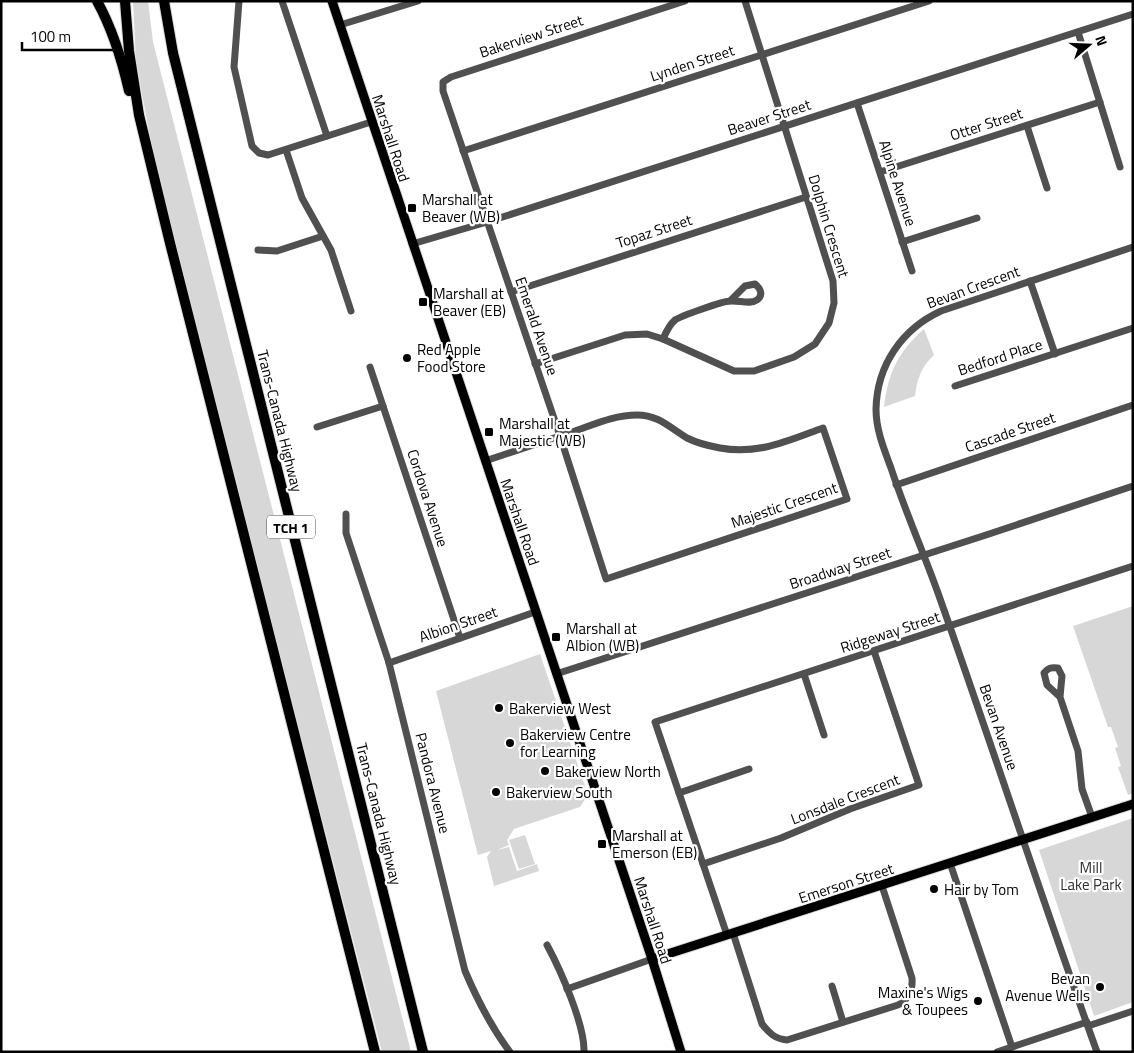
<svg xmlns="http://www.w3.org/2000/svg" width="1134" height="1053" viewBox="0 0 1134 1053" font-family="'Titillium Web',sans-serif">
  <rect width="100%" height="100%" fill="#fff"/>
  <g fill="#d7d7d7">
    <path d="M133 1H148L153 42 411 1052H382L263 589 155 162 136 63Z"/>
    <path d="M924 329 934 355C921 367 917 379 915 396L884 407C888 373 898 352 924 329Z"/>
    <path d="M1133 606V793L1128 795 1118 767 1121 766 1115 748 1118 747 1111 727H1108L1073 626Z"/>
    <path d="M540 654 588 795 580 807 514 829 507 840 509 845 497 850 509 847 517 871 537 864 539 871 494 886 487 857 491 851 478 855 436 691Z"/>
    <path d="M1133 818V1002L1094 1016 1039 850Z"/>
    <path d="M525 835 535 864 519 869 509 840Z"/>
  </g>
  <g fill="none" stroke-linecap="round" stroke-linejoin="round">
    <g stroke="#dbdbdb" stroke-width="11">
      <g id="major">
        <path d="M332 1 652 959 681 1052"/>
        <path d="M652 959 1133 804"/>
      </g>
    </g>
    <g stroke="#dbdbdb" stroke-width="12">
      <g id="highway">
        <path d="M97 1C113 30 122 60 129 91"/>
        <path d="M125 1 129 51 139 115 170 243 375 1052"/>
        <path d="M164 1 173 53 423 1052"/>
      </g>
    </g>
    <g stroke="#505050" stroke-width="7">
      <path d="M239 1 234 67 252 146 259 153 268 155 371 122"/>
      <path d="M282 1 327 136"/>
      <path d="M340 25 418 1"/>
      <path d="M1078 32 1120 167"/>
      <path d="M857 103 912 271"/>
      <path d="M1027 126 1047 188"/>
      <path d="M286 150 302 198 331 250 351 311"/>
      <path d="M463 151 929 1"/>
      <path d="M880 172 1100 102"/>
      <path d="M902 242 977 218"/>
      <path d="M412 244 487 222 1133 14"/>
      <path d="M258 250 277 251 323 236"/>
      <path d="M1030 281 1055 354"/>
      <path d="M511 292 806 197"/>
      <path d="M663 339C666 332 669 325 675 320 681 316 723 301 730 301 739 300 750 305 757 300 764 295 760 288 755 284L745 286 730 301"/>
      <path d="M535 364 625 335 647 334 663 339 734 371H754L794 357 815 344 829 323 834 303 833 281 745 1"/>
      <path d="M370 367 460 638"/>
      <path d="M955 386 1133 328"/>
      <path d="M317 427 383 406"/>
      <path d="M485 461C515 451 545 441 575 431 595 424 615 415 637 415 659 415 670 428 687 438 697 443 709 446 720 448 758 455 787 441 823 428L847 499 606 579 560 436 443 91V82L451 77 685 1"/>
      <path d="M896 485 1133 405"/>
      <path d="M346 514V533L389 663 465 971C477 999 491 1027 510 1052"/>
      <path d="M389 663 535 612"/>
      <path d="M556 674 986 535 1133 486"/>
      <path d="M804 674 824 735"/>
      <path d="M1060 697 1047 685 1044 673C1048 668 1051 667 1058 668L1062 676 1060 697 1078 751 1082 789 1092 817"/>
      <path d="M679 793 749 769"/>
      <path d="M950 863 1012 1047"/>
      <path d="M703 864 781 838 850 809 919 785 874 651"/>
      <path d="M733 933 762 1024C769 1033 775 1039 787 1040L898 1005C909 999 913 991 912 978L882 886"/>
      <path d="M727 935 655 722 1133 566"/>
      <path d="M547 945C560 969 585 1025 584 1052"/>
      <path d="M832 986 843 1022"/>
      <path d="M567 989 652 959"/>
      <path d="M1088 1026 1133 1011"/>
      <path d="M997 1052 1087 1022"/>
      <path d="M1097 1052C1042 900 992 745 938 593 923 551 905 511 891 468 884 449 876 430 876 409 877 365 902 329 941 311L1133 247"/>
    </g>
    <use href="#major" stroke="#000" stroke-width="9"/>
    <use href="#highway" stroke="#000" stroke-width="10"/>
  </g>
  <g fill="#000" stroke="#fff" stroke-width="2">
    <rect x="407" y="203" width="10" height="10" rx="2.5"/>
    <rect x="418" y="297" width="10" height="10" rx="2.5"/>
    <circle cx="407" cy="358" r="5"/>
    <rect x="484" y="427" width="10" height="10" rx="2.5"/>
    <rect x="551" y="632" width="10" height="10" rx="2.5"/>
    <circle cx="499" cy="708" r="5"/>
    <circle cx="510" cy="743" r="5"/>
    <circle cx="545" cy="771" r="5"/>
    <circle cx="496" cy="792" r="5"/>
    <rect x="597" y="839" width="10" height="10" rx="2.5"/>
    <circle cx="934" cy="889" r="5"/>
    <circle cx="1100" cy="987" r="5"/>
    <circle cx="978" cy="1001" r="5"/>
  </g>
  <g text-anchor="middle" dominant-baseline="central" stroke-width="4.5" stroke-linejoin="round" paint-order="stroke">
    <rect fill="#fff" stroke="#4c4c4c" stroke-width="1" x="267" y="515.5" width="48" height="23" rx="4"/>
    <g font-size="14" font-weight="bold" fill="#000">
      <text x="291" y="527">TCH 1</text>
    </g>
    <g font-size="15" fill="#000" stroke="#fff">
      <text transform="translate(531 36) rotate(-18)">Bakerview Street</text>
      <text transform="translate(692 63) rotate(-18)">Lynden Street</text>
      <text transform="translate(769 117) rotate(-18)">Beaver Street</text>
      <text transform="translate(986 124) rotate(-18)">Otter Street</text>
      <text transform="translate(391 138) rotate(72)">Marshall Road</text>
      <text transform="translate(898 183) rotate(72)">Alpine Avenue</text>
      <text transform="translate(829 226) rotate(73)">Dolphin Crescent</text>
      <text transform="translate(654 231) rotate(-18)">Topaz Street</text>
      <text transform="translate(973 287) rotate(-20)">Bevan Crescent</text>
      <text transform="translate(537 326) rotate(71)">Emerald Avenue</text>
      <text transform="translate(1000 357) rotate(-18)">Bedford Place</text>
      <text transform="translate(280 421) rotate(76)">Trans-Canada Highway</text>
      <text transform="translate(1010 432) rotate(-19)">Cascade Street</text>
      <text transform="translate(428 498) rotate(72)">Cordova Avenue</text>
      <text transform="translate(784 505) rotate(-19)">Majestic Crescent</text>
      <text transform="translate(520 522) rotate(71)">Marshall Road</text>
      <text transform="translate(840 568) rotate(-18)">Broadway Street</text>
      <text transform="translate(458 624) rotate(-19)">Albion Street</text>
      <text transform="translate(890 632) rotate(-18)">Ridgeway Street</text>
      <text transform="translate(999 727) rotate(71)">Bevan Avenue</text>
      <text transform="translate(433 783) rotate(76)">Pandora Avenue</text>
      <text transform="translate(845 799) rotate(-21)">Lonsdale Crescent</text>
      <text transform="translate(379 814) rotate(76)">Trans-Canada Highway</text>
      <text transform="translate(846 883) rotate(-18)">Emerson Street</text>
      <text transform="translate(653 920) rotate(72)">Marshall Road</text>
    </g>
    <g font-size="15" fill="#000" stroke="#fff" text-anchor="start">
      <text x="422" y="199">Marshall at<tspan x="422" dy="17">Beaver (WB)</tspan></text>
      <text x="433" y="293">Marshall at<tspan x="433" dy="17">Beaver (EB)</tspan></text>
      <text x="417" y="349">Red Apple<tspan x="417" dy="17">Food Store</tspan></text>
      <text x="499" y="423">Marshall at<tspan x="499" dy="17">Majestic (WB)</tspan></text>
      <text x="566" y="628">Marshall at<tspan x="566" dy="17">Albion (WB)</tspan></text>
      <text x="509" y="708">Bakerview West</text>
      <text x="520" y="734">Bakerview Centre<tspan x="520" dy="17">for Learning</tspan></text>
      <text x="555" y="771">Bakerview North</text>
      <text x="506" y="792">Bakerview South</text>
      <text x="612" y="835">Marshall at<tspan x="612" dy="17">Emerson (EB)</tspan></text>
      <text x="944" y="889">Hair by Tom</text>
      <text x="1090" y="978" text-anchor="end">Bevan<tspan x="1090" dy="17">Avenue Wells</tspan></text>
      <text x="968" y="992" text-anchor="end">Maxine's Wigs<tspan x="968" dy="17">&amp; Toupees</tspan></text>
    </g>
    <g font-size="15" fill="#2e2e2e" stroke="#fff">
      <text x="1091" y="867">Mill<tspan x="1091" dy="17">Lake Park</tspan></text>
    </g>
  </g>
  <rect width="1134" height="1053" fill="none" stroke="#000000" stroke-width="5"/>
  <g transform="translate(1089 45) rotate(71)" stroke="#ffffff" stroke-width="4" paint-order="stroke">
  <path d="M0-4L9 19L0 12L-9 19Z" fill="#000000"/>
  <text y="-8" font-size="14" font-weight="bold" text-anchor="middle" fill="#000000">N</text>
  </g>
  <path d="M22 42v8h95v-8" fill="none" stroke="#000000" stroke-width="2.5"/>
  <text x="30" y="42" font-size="15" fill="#000000" stroke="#ffffff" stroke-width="4" paint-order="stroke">100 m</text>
</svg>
